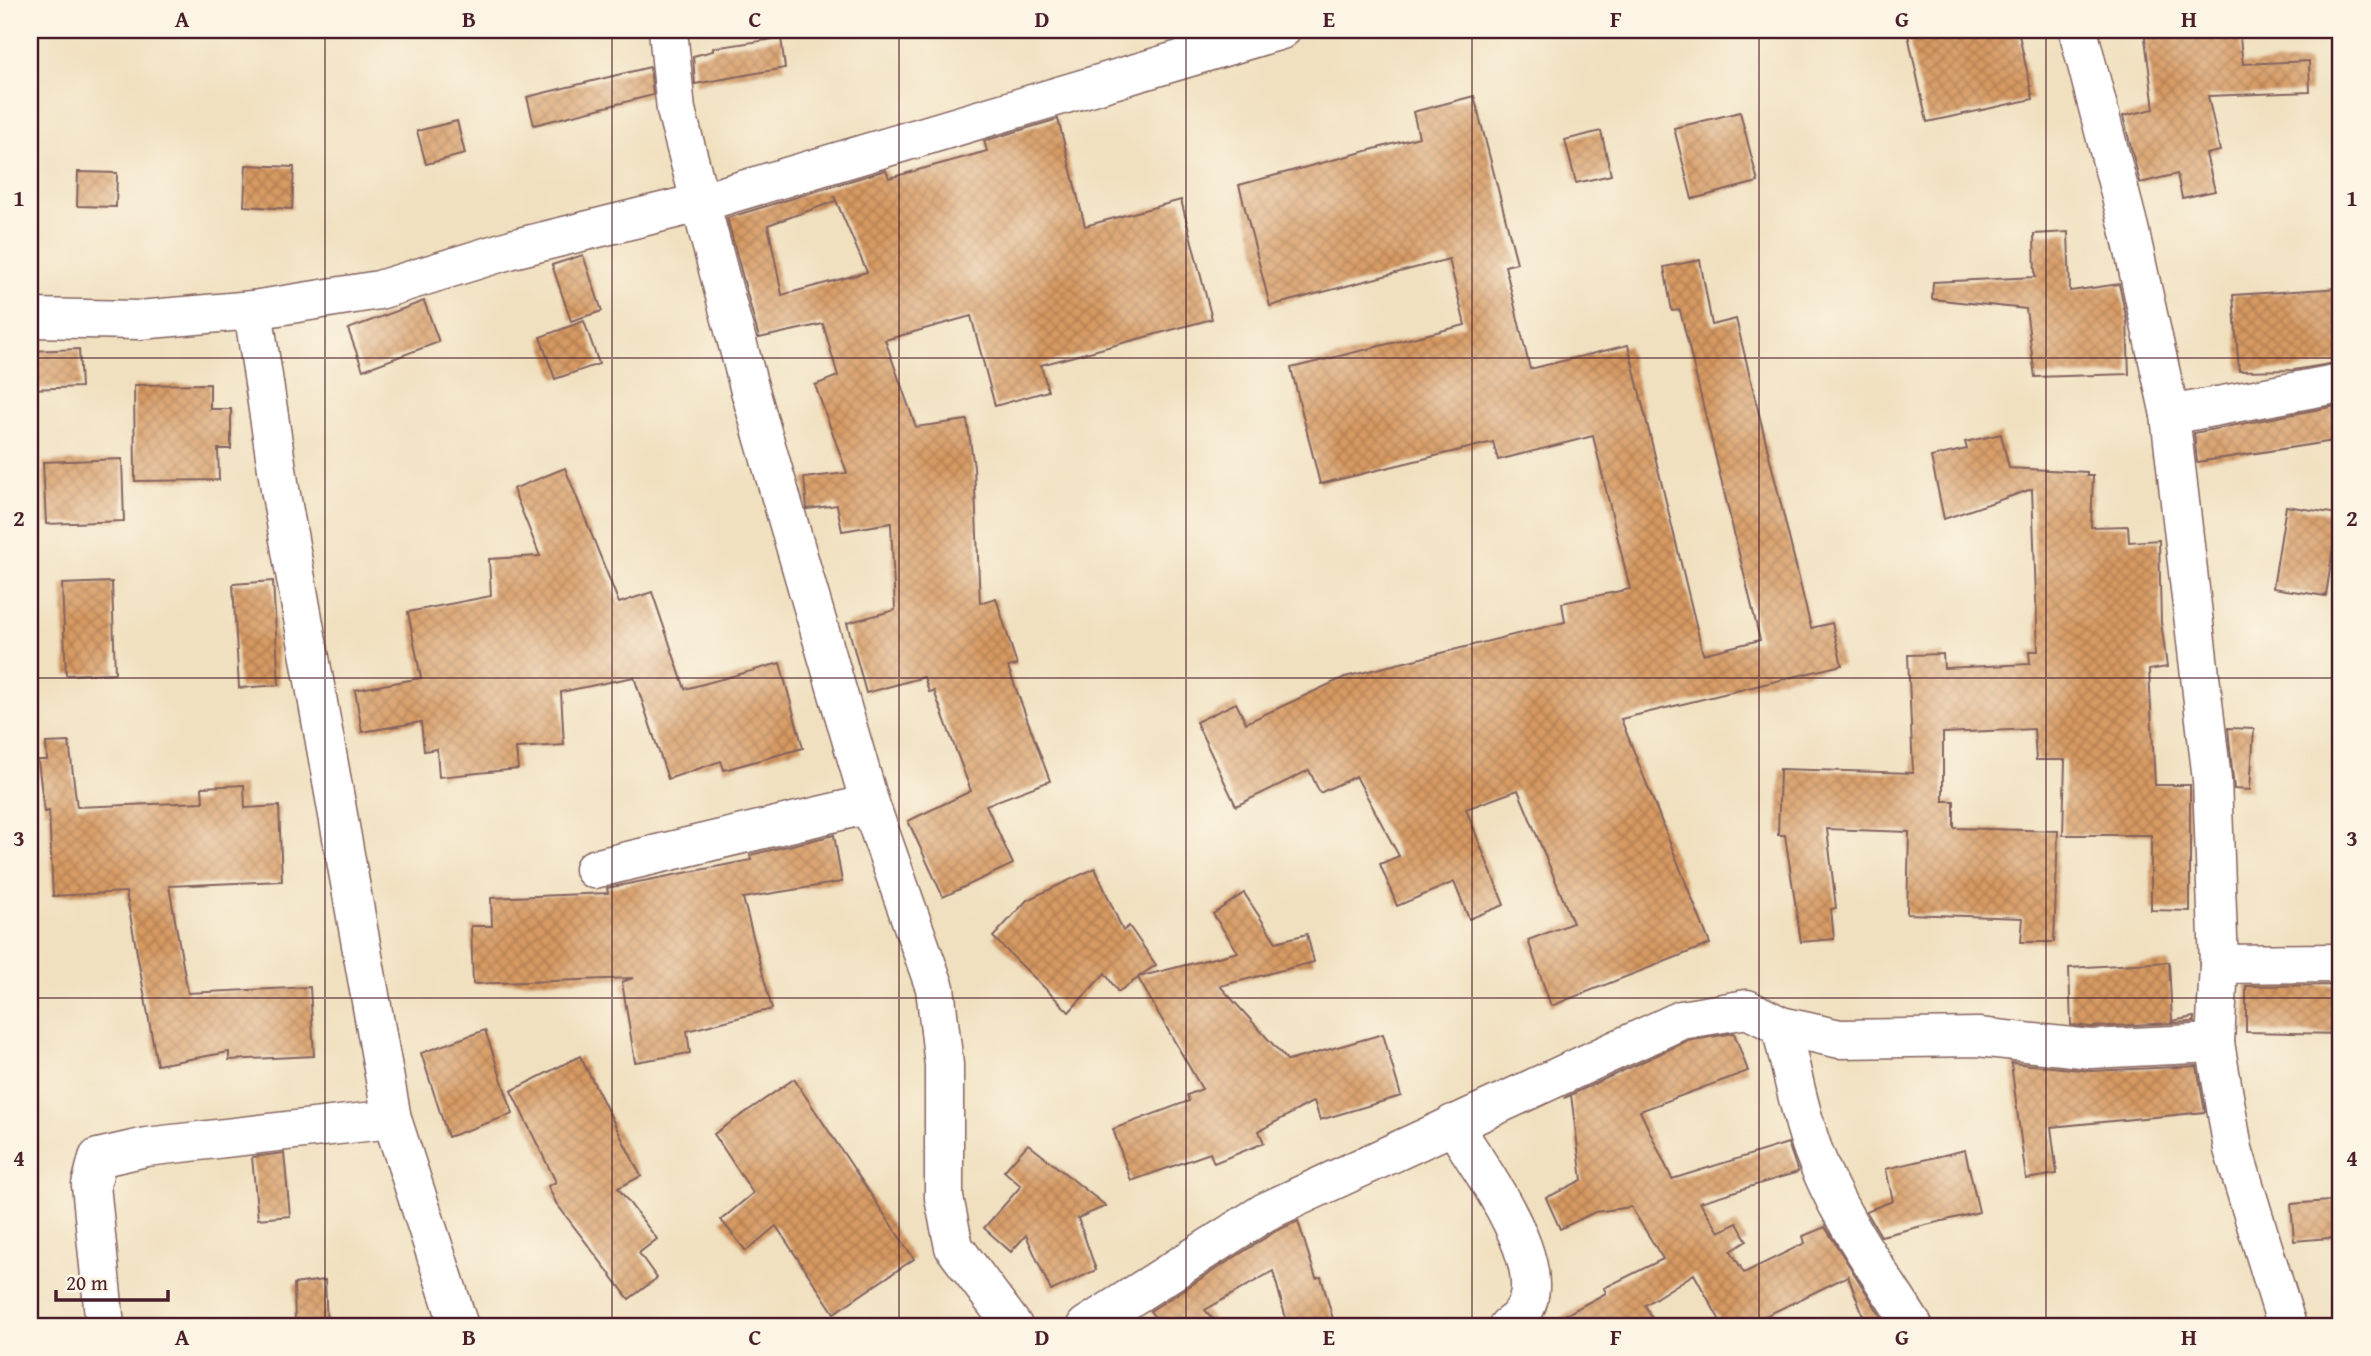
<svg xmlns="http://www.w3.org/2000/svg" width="2371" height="1356" viewBox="0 0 2371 1356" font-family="'Gentium Book Plus',serif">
  <defs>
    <pattern id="building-cross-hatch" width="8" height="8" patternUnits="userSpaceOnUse" patternTransform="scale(1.75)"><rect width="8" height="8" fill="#d79a62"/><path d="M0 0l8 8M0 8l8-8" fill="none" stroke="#b07d51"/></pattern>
  </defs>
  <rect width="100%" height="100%" fill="#fcf5e5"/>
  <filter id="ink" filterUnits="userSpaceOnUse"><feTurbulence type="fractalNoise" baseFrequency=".0143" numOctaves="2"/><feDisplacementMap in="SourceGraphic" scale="14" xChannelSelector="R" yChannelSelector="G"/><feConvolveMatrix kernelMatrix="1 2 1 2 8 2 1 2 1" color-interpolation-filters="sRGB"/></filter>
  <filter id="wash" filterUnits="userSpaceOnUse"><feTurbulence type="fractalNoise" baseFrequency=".00686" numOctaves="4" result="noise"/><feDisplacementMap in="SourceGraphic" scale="28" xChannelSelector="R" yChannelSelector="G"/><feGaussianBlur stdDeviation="1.57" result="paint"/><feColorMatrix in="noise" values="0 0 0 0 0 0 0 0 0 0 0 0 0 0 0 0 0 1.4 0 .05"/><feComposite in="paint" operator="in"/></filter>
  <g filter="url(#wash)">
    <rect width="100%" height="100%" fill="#f0e0bf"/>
    <g id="blocks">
      <g fill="url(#building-cross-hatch)" fill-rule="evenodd">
        <path d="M1907 30H2018L2033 99 1927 122Z"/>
        <path d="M2144 30H2239L2243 64 2309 61 2310 92 2208 96 2220 151 2206 154 2215 191 2182 198 2177 174 2140 183 2123 116 2154 109Z"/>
        <path d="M781 38 785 68 695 84 693 56 713 51V48Z"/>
        <path d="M650 67 653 95 534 125 527 97Z"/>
        <path d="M1474 96 1517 263 1505 266 1530 369 1628 345 1703 654 1760 640 1680 310 1672 311 1664 267 1700 260 1712 325 1736 319 1811 628 1832 623 1842 665 1621 719 1710 944 1551 1006 1528 940 1573 923 1518 790 1466 809 1504 905 1469 919 1454 882 1397 906 1380 864 1399 856 1356 776 1320 793 1309 770 1236 806 1196 722 1236 703 1246 723 1345 677 1565 622 1562 603 1630 589 1593 436 1498 460 1493 442 1320 484 1291 368 1465 325 1449 259 1270 306 1239 185 1419 137 1413 112Z"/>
        <path d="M1740 112 1758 182 1692 199 1674 128Z"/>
        <path d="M1058 119 1085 226 1181 200 1212 319 1041 365 1048 391 995 406 971 316 885 340 916 427 967 420 974 467 980 603 996 598 1017 665 1008 667 1050 781 986 805 1013 864 943 897 908 821 971 791 934 691 929 692 924 677 866 693 847 623 895 610 891 523 842 531 837 505 807 509 804 478 847 473 815 385 838 376 823 324 759 338 727 218 886 170 889 178 987 151 984 141ZM834 196 867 272 782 295 768 225 836 201Z"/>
        <path d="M457 121 465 154 426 164 417 131Z"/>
        <path d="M1601 131 1611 175 1576 183 1565 140Z"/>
        <path d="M246 165 294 167 292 209 244 206Z"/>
        <path d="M78 172 117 173 116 207 77 206Z"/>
        <path d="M2068 232 2070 291 2119 284 2127 321 2129 374 2035 377 2026 309 1932 299 1933 282 2035 277 2034 234Z"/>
        <path d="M583 255 602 311 571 321 552 265Z"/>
        <path d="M2341 288V362L2294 370 2239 371 2233 295Z"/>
        <path d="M424 301 439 342 363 370 348 329Z"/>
        <path d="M584 321 599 364 555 379 540 337Z"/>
        <path d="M79 349 81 387 30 389V351Z"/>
        <path d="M210 384V409H231V449H218L219 480 135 481 134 385Z"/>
        <path d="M2341 405V440L2197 462 2194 433Z"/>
        <path d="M2001 434 2009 468 2087 472V476H2093L2091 527 2128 526 2129 542 2159 540 2161 622 2167 667 2149 670 2155 785H2190V911L2151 910V835H2063L2065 760H2036L2034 729 1943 733V801H1954V828L2058 831 2054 942H2021L2023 918 1907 914 1909 832 1827 829 1836 908 1831 909 1834 939 1801 942 1785 835H1778L1780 769 1913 773 1908 655 1943 654 1944 668 2030 664 2029 651H2038L2032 489 1944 519 1931 457 1967 449 1965 442Z"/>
        <path d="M122 459 124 521 46 524 43 462Z"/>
        <path d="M565 468 619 603 652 592 685 689 780 663 803 748 724 770 721 761 668 779 634 677 561 692 564 745 516 748 518 769 439 777 437 749 424 751 421 722 362 732 355 690 421 678 408 612 491 596 489 559 540 556 513 489Z"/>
        <path d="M2286 506 2338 514 2326 596 2273 588Z"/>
        <path d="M273 581 279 685 239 688 233 584Z"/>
        <path d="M112 582 115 673 66 675 62 584Z"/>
        <path d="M2228 728 2254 729 2250 790 2234 789Z"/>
        <path d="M69 742 77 807 203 802 202 787 244 785 245 808 279 806 282 881 169 886 188 993 310 987 314 1056 229 1060V1052L157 1065 126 892 53 896 49 811 44 812 38 760H47L46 743Z"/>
        <path d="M834 835 842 882 743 898 772 1009 687 1031 690 1053 635 1062 622 982 633 978 473 984 471 926H492L491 898 608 893 607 888 751 860 750 855Z"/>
        <path d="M1095 868 1123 931 1129 926 1156 965 1138 977 1238 952 1213 914 1244 893 1276 942 1307 934 1314 962 1220 986 1288 1061 1383 1034 1401 1096 1320 1120 1314 1101 1259 1131 1264 1143 1214 1163 1210 1153 1131 1181 1113 1129 1189 1101 1187 1095 1202 1089 1138 978 1118 992 1105 973 1069 1012 993 937 1027 900Z"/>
        <path d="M2169 962 2172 1021 2194 1017V1022L2092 1027 2071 1025 2069 968Z"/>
        <path d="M2341 985V1034L2246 1032V986Z"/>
        <path d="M485 1030 513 1114 448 1137 421 1053Z"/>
        <path d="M1734 1033 1748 1071 1640 1111 1672 1179 1788 1143 1798 1172 1700 1202 1719 1232 1737 1223 1747 1241 1731 1251 1744 1273 1805 1243 1803 1236 1825 1227 1887 1326H1867L1848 1276 1745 1326H1723L1694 1274 1645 1305 1656 1326H1545L1606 1293 1604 1288 1663 1259 1631 1207 1595 1212 1560 1229 1546 1198 1582 1180 1571 1095 1564 1098 1687 1041Z"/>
        <path d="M580 1056 641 1176 618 1188 657 1239 639 1253 657 1278 629 1299 556 1203 548 1186 556 1182 511 1091Z"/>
        <path d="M2011 1063 2092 1071 2197 1066 2205 1112 2051 1127 2057 1174 2026 1179Z"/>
        <path d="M794 1079 914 1259 834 1313 776 1226 746 1251 721 1220 753 1193 714 1134Z"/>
        <path d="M1028 1144 1106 1206 1078 1218 1096 1270 1051 1291 1026 1235 1011 1252 984 1228 1021 1186 1004 1171Z"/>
        <path d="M1965 1150 1979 1212 1881 1236 1866 1211 1893 1201 1886 1169Z"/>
        <path d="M284 1153 290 1216 258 1219 252 1157Z"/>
        <path d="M2341 1200V1237L2294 1241 2291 1204Z"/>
        <path d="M1298 1221 1316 1278 1321 1277 1335 1326H1288L1273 1271 1205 1310 1219 1326H1162L1150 1311 1276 1231Z"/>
        <path d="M325 1280 327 1326H295L294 1284Z"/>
      </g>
    </g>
  </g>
  <g filter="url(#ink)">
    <use href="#blocks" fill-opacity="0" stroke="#84635f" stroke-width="2"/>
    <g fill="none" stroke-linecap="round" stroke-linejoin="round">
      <g stroke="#84635f" stroke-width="41">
        <g id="street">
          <path d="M668 30 676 110 749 387 870 804 935 988 944 1065V1198L954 1247 1013 1326"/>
          <path d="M2078 30 2129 228 2170 415 2212 780 2219 964 2215 1043 2233 1149 2287 1326"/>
          <path d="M253 310 280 489 392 1119 459 1326"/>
          <path d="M30 318 139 320 253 310 379 290 512 249 699 203 1281 30"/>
          <path d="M2170 415 2341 383"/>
          <path d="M594 869 870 804"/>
          <path d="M2219 964 2341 963"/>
          <path d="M1781 1026C1791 1067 1799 1111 1813 1150 1837 1215 1877 1269 1913 1326"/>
          <path d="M1453 1124C1479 1169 1572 1287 1508 1326"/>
          <path d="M105 1326 91 1185 98 1158 146 1147 392 1119"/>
          <path d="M1086 1326 1265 1212 1681 1020 1747 1009 1781 1026 1840 1039 1978 1037 2091 1049 2215 1043"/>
        </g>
      </g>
      <use href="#street" stroke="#fff" stroke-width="38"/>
    </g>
  </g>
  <path fill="none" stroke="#4a1f2b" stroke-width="2" stroke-opacity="0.55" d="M325 30V1326M612 30V1326M899 30V1326M1186 30V1326M1472 30V1326M1759 30V1326M2046 30V1326M30 358H2341M30 678H2341M30 998H2341"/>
  <rect width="2371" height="1356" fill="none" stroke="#fcf5e5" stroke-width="77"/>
  <path d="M56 1290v10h112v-10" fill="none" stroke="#4a1f2b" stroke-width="3.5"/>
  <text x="66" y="1290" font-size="21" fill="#4a1f2b" stroke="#fcf5e5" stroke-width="5" paint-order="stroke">20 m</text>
  <rect x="38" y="38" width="2294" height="1280" fill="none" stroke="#4a1f2b" stroke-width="2.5"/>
  <g font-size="23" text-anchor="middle" font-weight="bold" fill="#4a1f2b">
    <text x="182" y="27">A</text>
    <text x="469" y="27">B</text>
    <text x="755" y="27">C</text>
    <text x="1042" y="27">D</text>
    <text x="1329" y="27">E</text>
    <text x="1616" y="27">F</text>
    <text x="1902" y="27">G</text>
    <text x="2189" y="27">H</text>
    <text x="19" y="206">1</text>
    <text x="2352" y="206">1</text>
    <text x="19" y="526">2</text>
    <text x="2352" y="526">2</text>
    <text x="19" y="846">3</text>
    <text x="2352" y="846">3</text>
    <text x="19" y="1166">4</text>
    <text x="2352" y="1166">4</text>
    <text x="182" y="1345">A</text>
    <text x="469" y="1345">B</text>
    <text x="755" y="1345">C</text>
    <text x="1042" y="1345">D</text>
    <text x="1329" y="1345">E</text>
    <text x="1616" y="1345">F</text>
    <text x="1902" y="1345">G</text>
    <text x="2189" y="1345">H</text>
  </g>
</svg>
